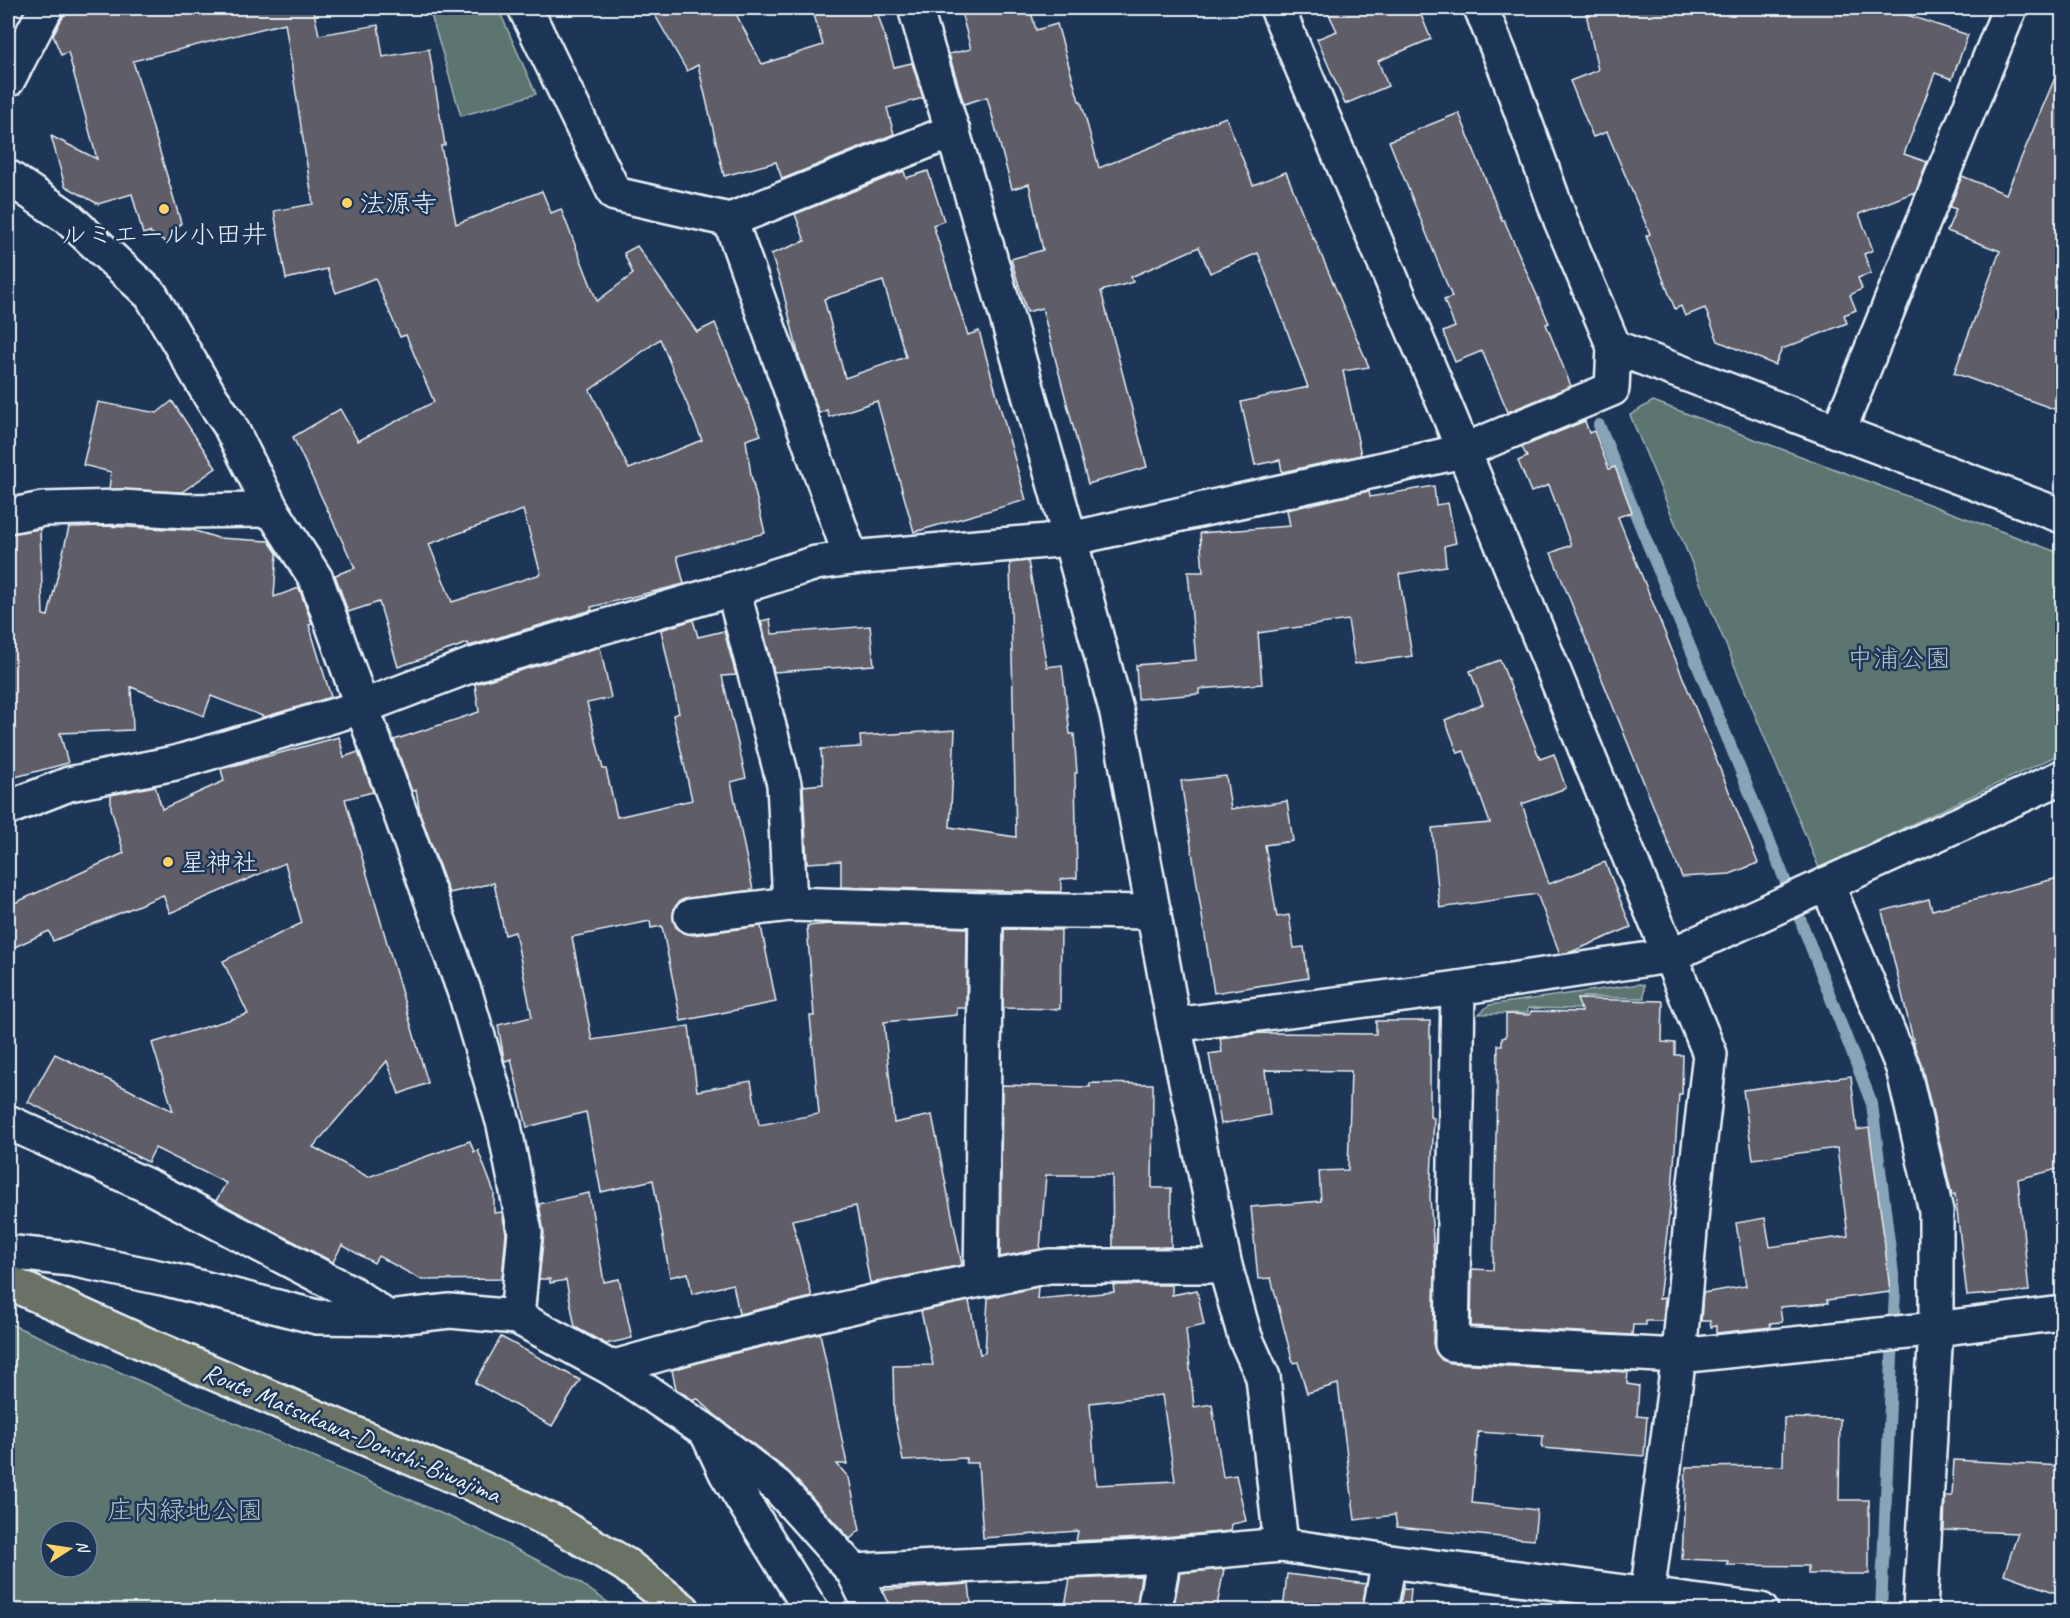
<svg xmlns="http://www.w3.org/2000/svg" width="2070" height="1618" viewBox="0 0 2070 1618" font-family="Caveat,'Klee One',sans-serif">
  <rect width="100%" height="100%" fill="#1d3557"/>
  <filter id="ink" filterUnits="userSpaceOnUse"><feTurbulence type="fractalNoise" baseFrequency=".0167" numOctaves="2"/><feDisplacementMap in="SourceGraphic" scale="12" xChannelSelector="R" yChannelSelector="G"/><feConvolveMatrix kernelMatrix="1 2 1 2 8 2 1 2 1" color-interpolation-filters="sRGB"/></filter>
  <g filter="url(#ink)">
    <g fill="#5b7471" stroke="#a2b2b4" stroke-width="1.5" fill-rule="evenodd">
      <path d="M429 8H498L536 94 461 116Z"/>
      <path d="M1653 401 2062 554V747L2060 754 1819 868 1630 415Z"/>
      <path d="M1640 984 1644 985V998L1583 997 1581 1009 1528 1008V1013L1479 1014 1489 1005Z"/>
      <path d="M8 1323 479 1530 574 1579 619 1610H8ZM51 1531H87V1567H51Z"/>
    </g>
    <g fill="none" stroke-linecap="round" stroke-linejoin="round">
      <path stroke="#87a4b8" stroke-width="12" d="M1599 425 1774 852 1872 1104 1895 1290 1881 1610"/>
    </g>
    <g fill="#5e5d68" stroke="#e8f1f8" stroke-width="1.5" fill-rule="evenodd">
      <path d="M65 8H313L319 35 378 25 383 57 429 49 445 145 441 146 456 224 542 191 551 213 561 209 597 301 633 274 624 253 637 246 697 332 715 323 761 435 746 440 751 475 765 533 677 556 684 584 591 607 592 610 469 646 468 643 398 667 379 602 348 612 335 575 355 568 293 437 340 409 358 441 434 402 406 335 400 337 375 278 336 293 327 269 286 279 274 211 313 204 285 23 133 61 181 223 168 243 149 232 143 234 132 194 98 204 65 186 51 136 97 159 68 52 61 55 53 35 63 17ZM660 339 702 440 629 469 590 390ZM523 510 541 574 452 602 429 544Z"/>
      <path d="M651 8H733L762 64 823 45 812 8H876L894 67 912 63 923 98 887 108 894 134 782 179 776 162 724 176 698 65 687 71Z"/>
      <path d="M960 8H1030L1036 30 1057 24 1079 101H1081L1099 168 1226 117 1253 185 1286 172 1313 239 1314 238 1369 367 1343 371 1361 455 1282 472 1280 460 1255 465 1241 402 1308 387 1258 253 1210 273 1199 247 1131 277 1133 282 1101 291 1147 467 1088 484 1042 308 1027 312 1011 259 1043 250 1029 184 1012 189 987 97 964 104 949 54 971 49Z"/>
      <path d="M1326 8H1418L1431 39 1378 61 1388 86 1345 104 1317 39 1337 31Z"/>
      <path d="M1585 8H1886L1968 35 1952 79 1935 73 1904 154 1927 162 1915 194 1912 193 1859 214 1873 250 1864 254 1871 273 1858 278 1862 289 1850 295 1856 310 1844 315 1847 323 1782 349 1775 365 1718 341 1705 308 1685 316 1681 306 1675 309 1646 236 1650 234 1607 132 1593 137 1570 81 1598 70Z"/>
      <path d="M2062 61V412L1954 373 2000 251 1947 231 1956 209 1950 207 1962 176 2006 194Z"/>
      <path d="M1459 113 1502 220H1504L1549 323 1546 324 1571 386 1508 412 1482 351 1455 362 1443 332 1455 327 1444 300 1452 297 1389 141Z"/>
      <path d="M904 171 906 178 928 171 944 221 933 225 968 335 979 331 1026 500 914 532 877 401 829 417 827 410 819 413 799 357 782 287 771 254 805 241 795 214ZM883 281 906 357 845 378 824 299Z"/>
      <path d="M172 401 216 468 182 492 109 489 111 472 83 465 98 402 157 413Z"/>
      <path d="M1585 421 1589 433 1594 431 1609 469 1615 467 1632 512 1618 517 1758 863 1730 874 1682 877 1551 553 1571 545 1549 485 1531 492 1518 461 1527 457 1522 447Z"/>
      <path d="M1434 486 1436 505 1448 503 1456 543 1444 546 1446 566 1399 574 1412 656 1355 664 1348 620 1258 633 1262 684 1199 689V694L1138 699 1136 665 1196 660 1188 572H1203L1200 533 1290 526 1287 510 1369 491 1370 497Z"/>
      <path d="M103 526 192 530 218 538 269 541 277 553 274 597 299 588 312 624 309 625 331 697 265 717 211 696 204 716 131 687 133 730 60 733 68 763 8 779V534L40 529 43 615 48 616 69 527Z"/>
      <path d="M1028 561 1047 667 1062 665 1070 734H1074L1077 773H1075L1077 878 1061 879V892L841 887V861L807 863 803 786 823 784 821 749 861 747 860 736 955 730 950 827 1016 837 1010 563Z"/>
      <path d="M770 619 772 634 870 626 874 665 774 672 761 621Z"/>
      <path d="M693 620 698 637 724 631 736 675 722 676 746 778 731 782 753 890 688 898 680 901 674 908 673 919 676 927 683 933 693 935 761 926 776 1002 681 1021 662 926 651 928 650 921 572 937 592 1040 689 1026 697 1091 751 1081 759 1125 819 1114 810 1016H814L807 926 830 924 967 928 966 1008H957V1015L884 1022 894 1123 932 1115 962 1265 870 1283 856 1206 792 1220 812 1297 739 1314 733 1284 692 1294 688 1273 670 1277 653 1180 601 1192 586 1112 527 1127 511 1059 505 1061 504 1059 498 1025 532 1017 515 932 505 935 494 883 449 893 420 813 416 790 412 792 394 740 479 712 475 684 600 647 611 698 587 703 603 769H606L617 817 692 800 673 715 679 713 661 630Z"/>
      <path d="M1500 660 1540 759 1554 754 1566 788 1522 804 1549 884 1605 862 1631 927 1571 952 1560 954 1537 894 1440 908 1432 828 1490 823 1464 751 1458 753 1445 720 1483 704 1470 671Z"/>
      <path d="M339 737 344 757 358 752 373 792 345 799 428 1083 399 1094 387 1061 313 1147 368 1177 470 1141 474 1152 478 1150 494 1192V1213L502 1212V1213L506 1233 502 1279 422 1280 378 1256 374 1263 342 1245 333 1262 216 1201 226 1183 155 1148 148 1162 28 1102 55 1054 173 1111 152 1043 248 1014 223 961 302 923 285 863 170 913 163 895 53 941 49 931 8 950V906L124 853 111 808V795L155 786 162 809 224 781 221 769Z"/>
      <path d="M1226 776 1231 809 1287 801 1293 841 1265 845 1277 917 1289 915 1294 948 1304 947 1308 978 1214 993 1181 781Z"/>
      <path d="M2062 877V1168L2018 1179 2029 1291 1967 1296 1955 1194 1952 1195 1921 1064 1915 1048 1882 911 1929 899 1932 910Z"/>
      <path d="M1004 929 1061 930 1060 1009 1003 1008Z"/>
      <path d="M1577 999 1663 1001 1662 1042 1675 1043V1055H1683L1682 1094H1679L1672 1191 1659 1299 1665 1298 1663 1321H1646V1325H1633L1632 1335 1471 1326 1472 1269 1493 1270 1498 1045H1502V1038L1506 1037V1014L1530 1015 1531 1011 1582 1012Z"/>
      <path d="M1376 1021H1430V1117L1434 1118 1430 1197 1435 1267 1433 1344 1436 1353 1442 1360 1451 1363 1628 1372 1627 1384 1639 1386 1637 1416 1647 1417 1644 1456 1542 1448 1543 1436 1478 1432 1472 1503 1537 1510 1534 1540 1397 1527 1395 1515 1355 1520 1338 1384 1307 1393 1298 1362 1293 1363 1271 1278 1258 1279 1251 1207 1321 1201 1319 1171 1348 1170 1351 1071 1265 1070 1270 1115 1221 1124 1209 1054 1222 1052 1220 1038 1261 1033 1376 1034Z"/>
      <path d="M1851 1076 1857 1130 1869 1128 1884 1237 1890 1292 1827 1300 1828 1303 1780 1307 1782 1322 1770 1323 1771 1327 1716 1333V1326L1711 1327 1710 1321H1701L1703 1293 1746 1286 1736 1223 1765 1218 1770 1247 1848 1236 1837 1148 1753 1159 1743 1090Z"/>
      <path d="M1090 1083 1153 1084 1152 1188H1171V1247H1113L1112 1175H1046L1040 1249 1000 1257 1002 1085 1090 1087Z"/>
      <path d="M589 1193 604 1282 619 1279 632 1338 606 1344 575 1327 566 1280 550 1283V1279H539L544 1233 539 1204Z"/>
      <path d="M1113 1285H1172V1295L1197 1290 1204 1325 1186 1329 1194 1407 1212 1404 1223 1477 1236 1475 1246 1521 1232 1524 1231 1531 1163 1537 1076 1541 1078 1531 983 1538 978 1463H966V1458L903 1461 894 1411 893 1366 933 1365 921 1311 969 1301 980 1354 985 1353 988 1298 1038 1287 1037 1299 1114 1292ZM1162 1395 1175 1481 1096 1485 1090 1403Z"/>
      <path d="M820 1333 847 1464H837L849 1478 860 1530 850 1539 788 1471 714 1414 698 1399 693 1400 676 1389 672 1370 719 1357Z"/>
      <path d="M501 1337 580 1380 552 1426 475 1383Z"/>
      <path d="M1784 1418 1840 1419 1839 1500H1869V1574H1808V1566L1727 1565 1728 1561 1682 1559 1686 1467 1783 1466Z"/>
      <path d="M1954 1460 2062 1466V1595L2004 1574 2018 1533 1944 1530 1945 1496H1952Z"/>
      <path d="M1224 1569 1216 1611H1173L1180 1573Z"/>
      <path d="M1287 1574 1366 1584 1362 1611H1283Z"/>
      <path d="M1141 1576 1136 1611H1064L1070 1579Z"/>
      <path d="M969 1584 972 1611H891L883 1590Z"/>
      <path d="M1403 1588 1411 1589 1409 1611H1399Z"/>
    </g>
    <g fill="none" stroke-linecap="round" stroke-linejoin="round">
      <g stroke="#e8f1f8" stroke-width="38">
        <g id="minor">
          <path d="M525 8 615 194 730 220 953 131"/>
          <path d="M915 8 977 212 1070 539 1117 713 1174 1025 1225 1266 1245 1337 1263 1377 1281 1545"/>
          <path d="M1277 8 1449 415 1710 1054 1692 1208 1679 1356 1645 1610"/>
          <path d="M8 80 46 8"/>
          <path d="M8 177 67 217 151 295 212 399 229 424 272 510 316 579 466 996 504 1125 525 1232 517 1317"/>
          <path d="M730 220 851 558"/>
          <path d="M1614 347 2062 516"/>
          <path d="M1839 430 2010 8"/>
          <path d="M8 516 43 509 122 507 187 511 272 510"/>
          <path d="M733 589 784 784 790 904"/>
          <path d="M8 808 69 784 175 763 362 707 472 665 733 589 816 563 851 558 1070 539 1463 451 1612 389 1614 347 1561 221 1507 72 1481 8"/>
          <path d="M1827 884 1903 1068 1936 1211V1329L1920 1610"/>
          <path d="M691 916 790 904 986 910 1154 912"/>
          <path d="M1458 988 1452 1344 1679 1356 1936 1329 2062 1313"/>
          <path d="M1174 1025 1458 988 1669 956 2062 777"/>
          <path d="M8 1122 152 1188 352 1293 388 1318 450 1311 517 1317 611 1368 707 1432 777 1486 853 1571 872 1610"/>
          <path d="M8 1254 15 1253 71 1259 167 1279 317 1317 388 1318"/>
          <path d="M981 1279 986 910"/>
          <path d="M611 1368 714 1339 872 1302 1049 1266H1225"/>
          <path d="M709 1437 726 1473 811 1610"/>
          <path d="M853 1571 1164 1556 1281 1545 1389 1561 1761 1610"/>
          <path d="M1154 1610 1164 1556"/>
          <path d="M1380 1610 1389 1561"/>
        </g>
      </g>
      <g stroke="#e8f1f8" stroke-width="38">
        <path id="major" d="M8 1282 148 1345 479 1487 557 1524 626 1565 683 1610"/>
      </g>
      <use href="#minor" stroke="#1d3557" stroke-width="33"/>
      <use href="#major" stroke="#6a7165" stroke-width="33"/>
    </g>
  </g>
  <g fill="#ffd166" stroke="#1d3557" stroke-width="2">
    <circle cx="347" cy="203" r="6"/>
    <circle cx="164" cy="209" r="6"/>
    <circle cx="168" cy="862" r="6"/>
  </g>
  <g text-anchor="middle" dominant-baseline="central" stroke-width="5" stroke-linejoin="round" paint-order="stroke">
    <g font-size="26" fill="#e8f1f8" stroke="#1d3557" text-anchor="start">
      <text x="359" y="203">法源寺</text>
      <text x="164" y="234" text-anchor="middle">ルミエール小田井</text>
      <text x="180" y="862">星神社</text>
    </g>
    <g font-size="26" fill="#b0bfc2" stroke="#1d3557">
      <text x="1899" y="658">中浦公園</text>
      <text x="185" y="1510">庄内緑地公園</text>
    </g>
    <g font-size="26" fill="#e8f1f8" stroke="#1d3557">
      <text transform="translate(352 1433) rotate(23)">Route Matsukawa-Donishi-Biwajima</text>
    </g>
  </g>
  <rect width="2070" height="1618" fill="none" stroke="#1d3557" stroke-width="30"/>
  <rect x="15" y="15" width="2040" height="1588" fill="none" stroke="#e8f1f8" stroke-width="2" filter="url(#ink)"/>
  <g transform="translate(69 1549) rotate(78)"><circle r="28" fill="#1d3557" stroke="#6e8097" stroke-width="1.5"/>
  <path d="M0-4.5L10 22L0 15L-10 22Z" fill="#ffd166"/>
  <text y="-9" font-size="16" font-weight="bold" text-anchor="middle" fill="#e8f1f8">N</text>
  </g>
</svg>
